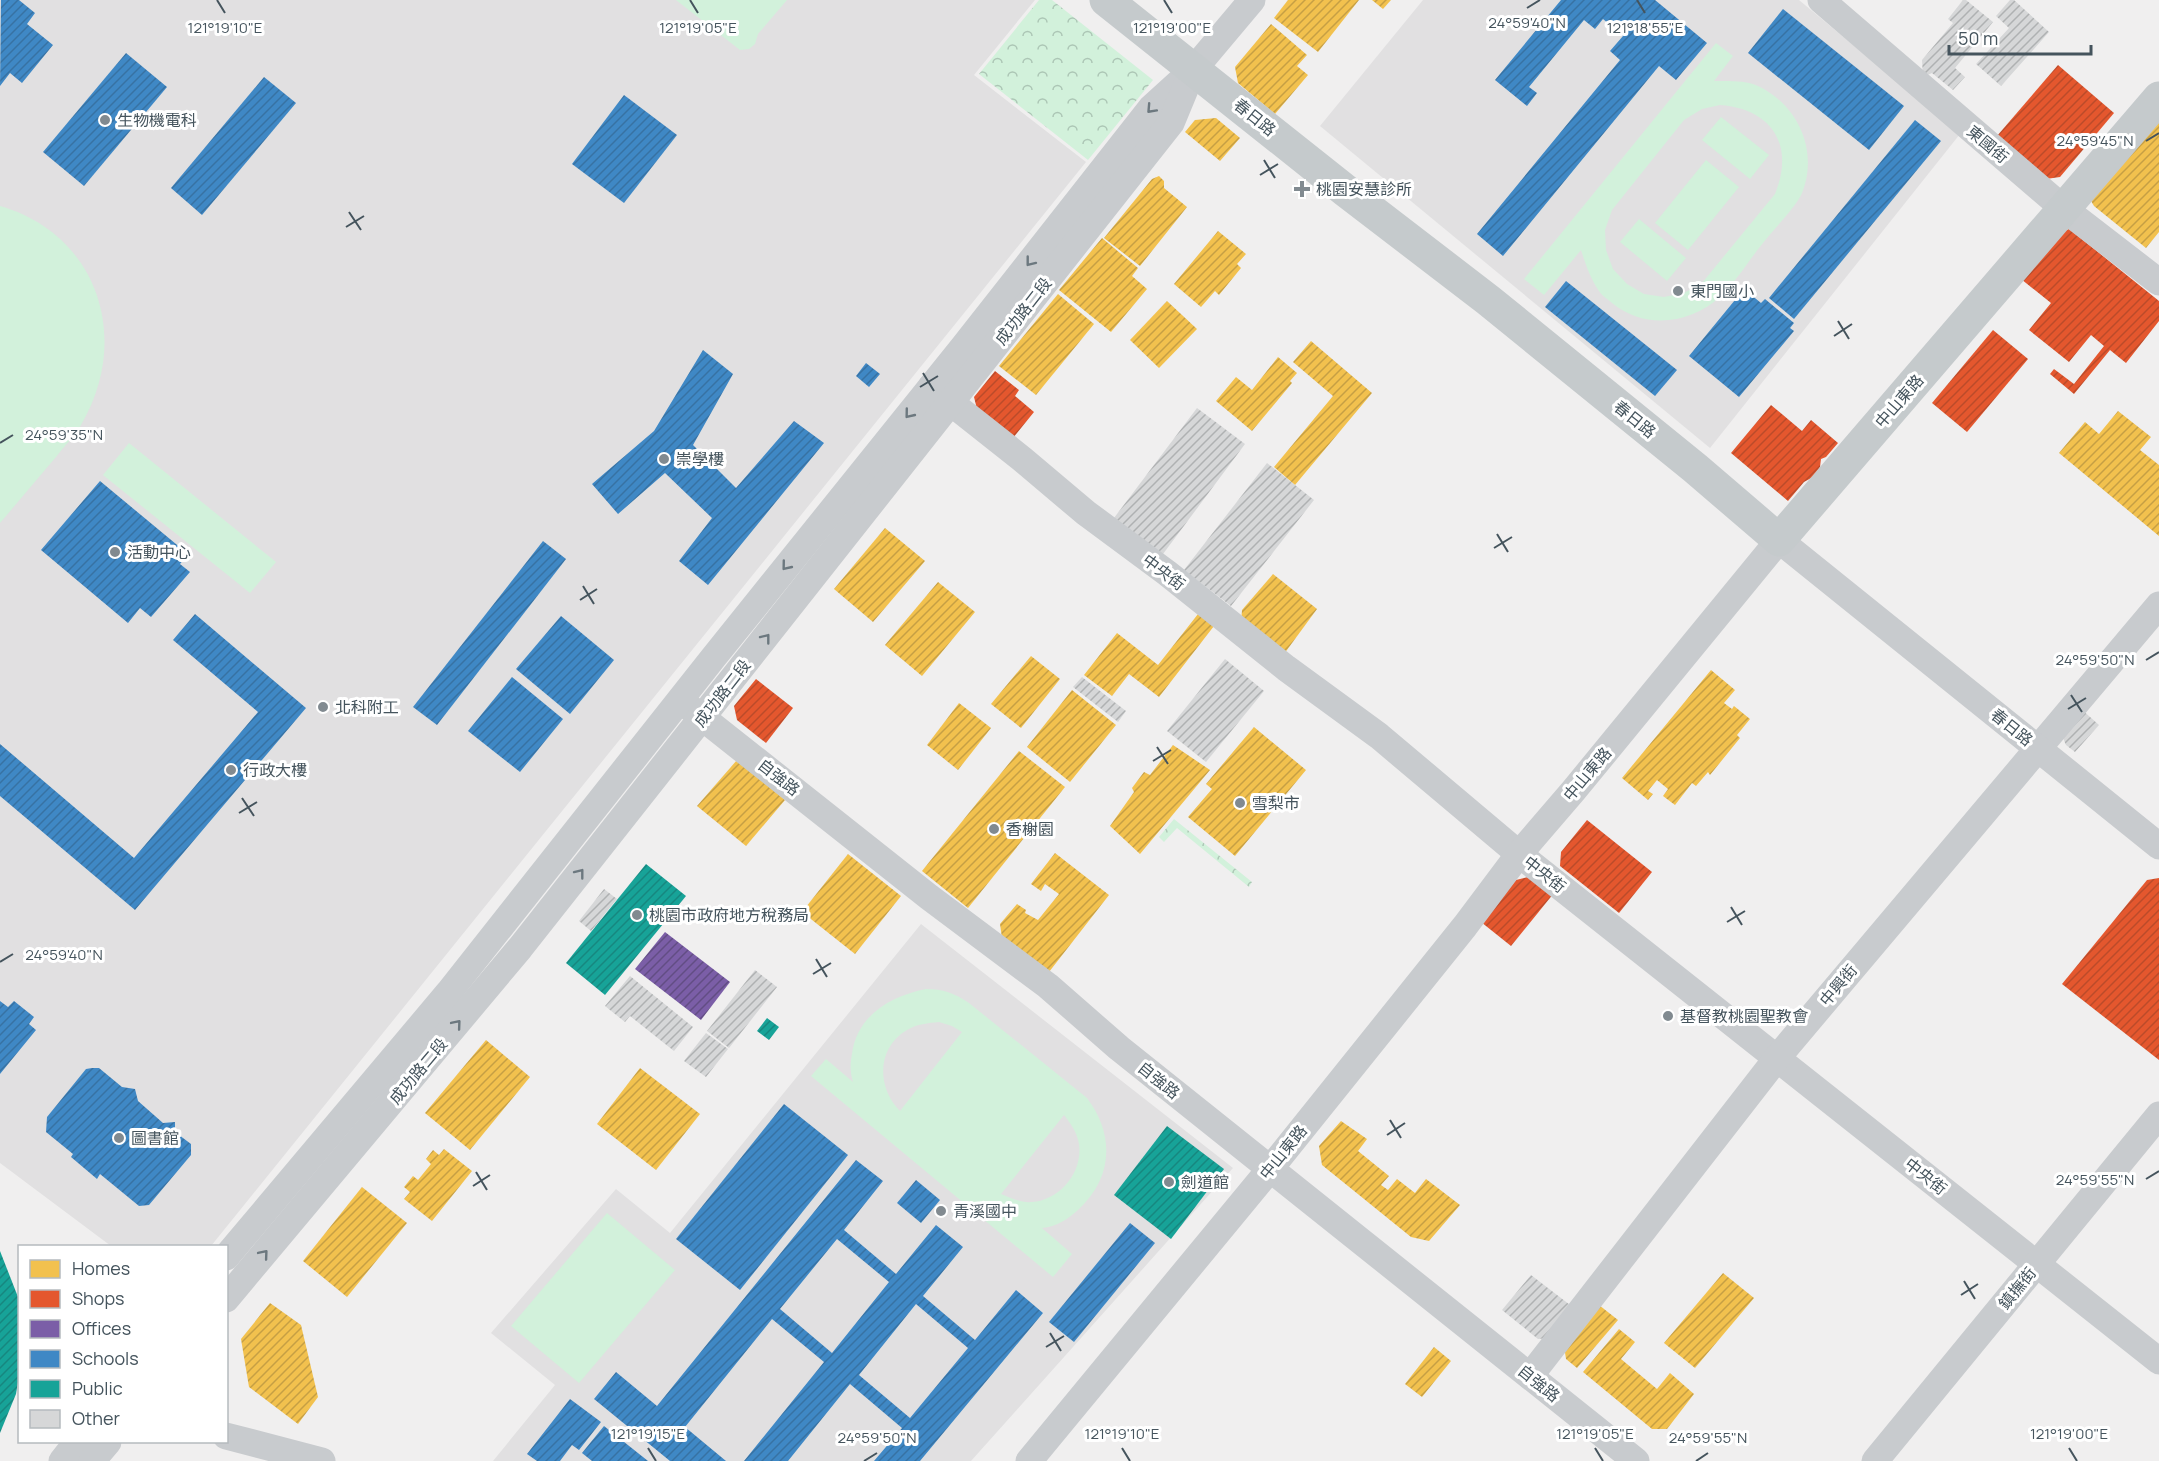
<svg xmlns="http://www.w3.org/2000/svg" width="2159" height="1461" viewBox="0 0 2159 1461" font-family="Manrope,'Noto Sans TC',sans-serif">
  <defs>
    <pattern id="park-crowns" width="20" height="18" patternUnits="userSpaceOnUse" patternTransform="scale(1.5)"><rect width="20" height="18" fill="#d2f1db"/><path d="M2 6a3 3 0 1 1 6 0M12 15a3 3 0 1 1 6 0" fill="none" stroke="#acc6b5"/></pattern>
    <pattern id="homes-hatch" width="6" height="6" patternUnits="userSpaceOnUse" patternTransform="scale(1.5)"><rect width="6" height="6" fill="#f2c14e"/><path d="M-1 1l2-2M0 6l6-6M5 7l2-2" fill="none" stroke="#c69f44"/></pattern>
    <pattern id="shops-hatch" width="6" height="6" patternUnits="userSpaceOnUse" patternTransform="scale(1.5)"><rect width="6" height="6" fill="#e4572e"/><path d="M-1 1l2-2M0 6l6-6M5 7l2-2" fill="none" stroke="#bb4b2a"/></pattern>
    <pattern id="offices-hatch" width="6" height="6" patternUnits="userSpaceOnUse" patternTransform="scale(1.5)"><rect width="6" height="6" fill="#7b5ea7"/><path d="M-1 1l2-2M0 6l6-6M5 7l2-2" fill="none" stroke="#624d84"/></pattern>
    <pattern id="schools-hatch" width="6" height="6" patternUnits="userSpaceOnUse" patternTransform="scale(1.5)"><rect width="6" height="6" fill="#3f88c5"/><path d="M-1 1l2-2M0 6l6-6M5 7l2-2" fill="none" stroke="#3772a3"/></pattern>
    <pattern id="public-hatch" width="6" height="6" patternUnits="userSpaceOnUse" patternTransform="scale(1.5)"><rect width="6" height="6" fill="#17a398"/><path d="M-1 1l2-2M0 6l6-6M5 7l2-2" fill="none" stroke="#17877f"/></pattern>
    <pattern id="building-hatch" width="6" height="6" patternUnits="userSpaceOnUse" patternTransform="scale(1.5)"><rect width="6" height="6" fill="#d6d7d8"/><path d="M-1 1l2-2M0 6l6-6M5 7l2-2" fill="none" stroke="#afb1b2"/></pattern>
  </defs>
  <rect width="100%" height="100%" fill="#f0efef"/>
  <g fill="#e1e0e1">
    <path d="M0 0H1035L974 75 1086 162 211 1246H111L0 1163Z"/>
    <path d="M1423 0H1799L1960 134 1710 448 1320 126Z"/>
    <path d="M921 924 1233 1168 971 1461H493L555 1385 491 1333 616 1189 670 1233Z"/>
  </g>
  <g fill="#d2f1db" fill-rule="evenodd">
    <path d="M676 0H787L758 34 755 44 749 49 740 50Z"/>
    <path d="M1716 43 1733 56 1714 81C1728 81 1745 80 1758 86 1798 105 1819 151 1802 193 1796 207 1773 230 1763 243 1749 260 1736 282 1720 297 1690 324 1645 330 1612 303 1608 299 1602 296 1599 291 1590 278 1586 265 1581 250L1544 295 1524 279ZM1720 105C1772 109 1795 145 1775 194L1702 283 1684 293 1664 297 1644 294 1627 284 1613 269 1606 250 1605 230 1612 210 1684 120 1702 109Z"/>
    <path d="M1721 117 1769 155 1750 179 1702 140Z"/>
    <path d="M1706 160 1739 187 1688 250 1655 223Z"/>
    <path d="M0 206C98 234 132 339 81 425 75 436 64 446 56 457 37 479 19 501 0 523Z"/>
    <path d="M1639 219 1686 258 1667 281 1620 242Z"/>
    <path d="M129 443 276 562 250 593 103 475Z"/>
    <path d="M926 989C943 989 954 993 969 1003L1087 1098C1115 1135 1113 1178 1078 1210 1068 1219 1056 1227 1042 1228L1072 1254 1053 1277 811 1076 826 1059 853 1082C850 1072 850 1064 852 1054 857 1015 891 996 926 989ZM939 1022 952 1026 962 1032 900 1111C877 1088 876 1048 907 1030 917 1024 928 1023 939 1022ZM1064 1115C1071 1124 1077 1132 1079 1144 1083 1172 1060 1200 1032 1202 1021 1203 1011 1198 1001 1194Z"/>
    <path d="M607 1213 675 1270 579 1383 511 1326Z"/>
  </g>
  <g fill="url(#park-crowns)">
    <path d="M1039 0H1052L1153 80 1088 160 979 74Z"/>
    <path d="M1174 819 1252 882 1249 887 1177 828 1164 842 1159 837Z"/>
  </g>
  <g fill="url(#homes-hatch)">
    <path d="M1288 0H1359L1318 52 1274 18Z"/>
    <path d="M1372 0H1391L1383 9Z"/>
    <path d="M1271 24 1307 55 1297 66 1308 75 1275 114 1238 83 1235 67Z"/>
    <path d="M2159 105V232L2146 248 2094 206 2087 194Z"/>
    <path d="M1216 118 1240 138 1220 161 1185 132 1195 120Z"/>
    <path d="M1159 176 1164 181V188L1187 207 1140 266 1104 238 1152 179Z"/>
    <path d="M1218 231 1246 254 1237 264 1241 268 1219 295 1215 291 1201 307 1174 284Z"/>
    <path d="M1102 238 1138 268 1132 276 1147 289 1111 332 1059 290Z"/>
    <path d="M1058 294 1094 324 1036 395 999 366Z"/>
    <path d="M1167 301 1197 329 1159 368 1130 340Z"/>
    <path d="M1311 341 1372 393 1295 485 1274 467 1333 396 1293 362Z"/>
    <path d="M1278 357 1297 373 1290 381 1292 383 1252 431 1216 401 1236 377 1252 390Z"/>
    <path d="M2118 411 2151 437 2140 450 2159 465V536L2059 453 2085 422 2099 434Z"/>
    <path d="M885 528 925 561 873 622 834 589Z"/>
    <path d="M1273 574 1317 609 1284 654 1241 624 1242 610Z"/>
    <path d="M938 582 975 612 922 676 885 645Z"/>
    <path d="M1198 614 1214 626 1159 697 1129 674 1112 696 1084 675 1117 633 1158 665Z"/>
    <path d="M1031 656 1060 679 1021 728 991 704Z"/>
    <path d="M1711 670 1735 690 1724 703 1732 709 1734 706 1750 719 1737 735 1740 738 1710 775 1708 772 1696 786 1692 783 1675 805 1663 796 1668 789 1657 780 1648 791 1653 794 1648 800 1622 778Z"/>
    <path d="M1072 690 1116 725 1070 782 1027 747Z"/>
    <path d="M959 703 991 728 958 770 927 745Z"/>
    <path d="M1254 727 1306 770 1235 856 1188 817 1212 789 1206 784Z"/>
    <path d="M1173 745 1210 770 1140 854 1110 826 1134 792 1132 788 1144 772 1150 775Z"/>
    <path d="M1019 751 1065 787 968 908 922 871Z"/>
    <path d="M737 760 785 800 746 846 697 806Z"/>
    <path d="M1055 853 1109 895 1049 972 1002 938 1000 924 1017 904 1026 910 1025 913 1038 920 1059 894 1045 884 1041 891 1031 884Z"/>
    <path d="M848 854 901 896 855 954 802 912Z"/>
    <path d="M486 1040 530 1077 470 1150 425 1113Z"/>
    <path d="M640 1068 700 1114 656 1170 597 1124Z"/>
    <path d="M1341 1121 1367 1139 1358 1151 1389 1176 1381 1185 1388 1190 1397 1179 1415 1193 1426 1179 1460 1205 1429 1241 1411 1237 1322 1165 1319 1146Z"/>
    <path d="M444 1149 472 1171 432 1221 404 1199 410 1192 404 1187 413 1176 418 1180 431 1164 426 1159 433 1150 439 1155Z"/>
    <path d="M362 1187 407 1223 347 1297 303 1261Z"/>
    <path d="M1723 1273 1754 1298 1695 1368 1664 1343Z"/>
    <path d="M270 1303 301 1325 318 1397 298 1424 249 1387 241 1339Z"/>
    <path d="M1599 1305 1618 1320 1577 1368 1566 1359 1564 1346Z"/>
    <path d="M1619 1329 1635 1342 1621 1359 1657 1389 1670 1373 1694 1394 1667 1429H1652L1583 1372Z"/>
    <path d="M1434 1347 1451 1361 1422 1397 1405 1384Z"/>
  </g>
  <g fill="url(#shops-hatch)">
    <path d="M2058 65 2114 113 2060 177 2046 179 1997 136Z"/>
    <path d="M2071 228 2073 232 2159 301V321L2126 363 2110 350 2074 394 2050 374 2054 369 2074 384 2104 346 2091 335 2069 362 2029 330 2051 303 2021 279 2058 234Z"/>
    <path d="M1993 330 2028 359 1967 432 1932 403Z"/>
    <path d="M995 371 1019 390 1015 396 1034 412 1013 438 977 409 974 397Z"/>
    <path d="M1771 405 1802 431 1811 420 1838 443 1826 457 1821 459 1820 467 1813 477 1804 482 1788 501 1731 453Z"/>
    <path d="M756 679 793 708 766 743 737 720 734 706Z"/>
    <path d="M1587 820 1652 872 1619 913 1560 866 1561 852Z"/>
    <path d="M1532 876 1554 893 1511 946 1481 922 1516 880Z"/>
    <path d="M2159 878V1060L2062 984 2147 880Z"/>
  </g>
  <path fill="url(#offices-hatch)" d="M665 932 730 982 701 1020 635 969Z"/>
  <g fill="url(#schools-hatch)" fill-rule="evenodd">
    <path d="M1 0H19L35 13 27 24 53 45 22 83 10 73 0 86Z"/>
    <path d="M1561 0H1655L1707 43 1676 80 1659 66 1503 256 1477 234 1620 60 1610 51 1623 36 1603 19 1595 29 1584 20 1529 87 1537 93 1527 106 1495 80Z"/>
    <path d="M1783 9 1904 106 1869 150 1748 53Z"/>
    <path d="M126 53 167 87 84 186 43 152Z"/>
    <path d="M264 77 296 103 202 215 171 188Z"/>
    <path d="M624 95 677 135 624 203 572 164Z"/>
    <path d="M1915 120 1941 141 1794 319 1769 298Z"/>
    <path d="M1566 281 1677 370 1655 396 1545 307Z"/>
    <path d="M1744 289 1761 303 1765 299 1794 323 1790 328 1794 331 1739 397 1689 356Z"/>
    <path d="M703 350 733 374 693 445 736 488 794 421 824 443 708 585 679 561 712 518 665 473 618 514 592 484 654 431Z"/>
    <path d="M866 363 880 374 869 387 856 376Z"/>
    <path d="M100 481 188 554 180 564 190 572 151 617 140 608 128 623 41 550Z"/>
    <path d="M543 541 566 559 437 725 413 707Z"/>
    <path d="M195 614 306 708 135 910 0 796V744L134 858 258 712 173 640Z"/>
    <path d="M561 616 614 660 570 714 516 669Z"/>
    <path d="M512 677 563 719 520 772 468 731Z"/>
    <path d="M0 1001 8 1007 14 1001 34 1017 29 1024 36 1030 0 1074Z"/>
    <path d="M92 1068H99L122 1087 135 1089 138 1101 163 1123 175 1122V1132L191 1144V1155L149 1205 139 1206 100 1174 97 1179 71 1157 73 1154 46 1132 47 1117 86 1069Z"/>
    <path d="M784 1104 848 1155 740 1290 676 1239Z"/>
    <path d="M856 1160 883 1181 844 1230 896 1274 936 1225 963 1247 923 1296 975 1340 1016 1290 1043 1313 920 1461H874L902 1428 850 1384 788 1461H744L824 1362 772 1319 685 1427 726 1461H670L594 1399 616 1372 657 1406ZM837 1239 889 1282 832 1353 780 1309ZM916 1304 968 1348 910 1418 859 1375Z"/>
    <path d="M916 1180 940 1200 921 1223 897 1203Z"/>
    <path d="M1130 1223 1155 1243 1074 1342 1049 1322Z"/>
    <path d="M570 1399 601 1422 579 1450 572 1445 560 1461H537L527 1454Z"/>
    <path d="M604 1426 648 1461H592L582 1453Z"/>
  </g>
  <g fill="url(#public-hatch)">
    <path d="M646 864 686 896 605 995 566 963Z"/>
    <path d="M767 1018 779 1027 769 1040 757 1031Z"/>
    <path d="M1167 1126 1224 1169 1171 1239 1114 1195Z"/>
    <path d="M0 1251 18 1297 20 1313V1370L16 1394 0 1433Z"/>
  </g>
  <g fill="url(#building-hatch)">
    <path d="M1963 0H1966L1993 22 1955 68 1965 77 1953 90 1932 73 1923 77 1922 60 1953 23 1948 19Z"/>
    <path d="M2010 0H2014L2049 32 2001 86 1976 64 2009 28 1996 16Z"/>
    <path d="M1197 408 1245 444 1163 554 1114 518Z"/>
    <path d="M1267 463 1314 500 1231 606 1184 570Z"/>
    <path d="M1225 659 1264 691 1206 762 1167 731Z"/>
    <path d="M1082 677 1126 711 1118 722 1073 687Z"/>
    <path d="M2080 708 2099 725 2075 752 2066 745 2060 731Z"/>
    <path d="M604 889 617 899 591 931 579 921Z"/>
    <path d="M755 970 777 987 729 1048 707 1031Z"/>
    <path d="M630 976 693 1027 674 1051 630 1016 625 1022 605 1006Z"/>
    <path d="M706 1033 728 1049 706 1077 684 1061Z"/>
    <path d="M1531 1275 1574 1308 1549 1338 1538 1339 1502 1310Z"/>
  </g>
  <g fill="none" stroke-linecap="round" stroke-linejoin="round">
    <g stroke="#c8cbce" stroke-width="27">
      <path d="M1821 0 2063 208 2159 282"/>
      <path d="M931 387 1022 459 1086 513 1167 573 1286 668 1379 736 1519 854 2159 1361"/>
      <path d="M689 707 929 897 1048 986 1119 1048 1636 1461"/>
      <path d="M226 1257 449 992 713 658 964 346 1151 108 1194 69 1252 0"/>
      <path d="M226 1299 520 948 1171 123 1190 77"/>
      <path d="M1530 1376 1777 1058 2159 605"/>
      <path d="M226 1436 322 1461"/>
      <path d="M62 1461 77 1442"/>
      <path d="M92 1461 108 1442"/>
      <path d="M1029 1461 1270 1169 1465 926 1519 854 1574 790 1779 540 2159 846"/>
      <path d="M1875 1461 2159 1115"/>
    </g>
    <path stroke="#c5cacc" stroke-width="33" d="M1106 0 1346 191 1488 300 1695 468 1779 540 2159 98"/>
  </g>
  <defs><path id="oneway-chevron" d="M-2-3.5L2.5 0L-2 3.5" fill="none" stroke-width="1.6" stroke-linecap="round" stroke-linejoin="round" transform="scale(1.5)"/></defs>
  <g stroke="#6c787f">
    <use href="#oneway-chevron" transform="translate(1151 109) rotate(133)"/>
    <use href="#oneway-chevron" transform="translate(1030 262) rotate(128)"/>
    <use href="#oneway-chevron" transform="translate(909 414) rotate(129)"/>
    <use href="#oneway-chevron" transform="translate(786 566) rotate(129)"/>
    <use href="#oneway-chevron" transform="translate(766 638) rotate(-52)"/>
    <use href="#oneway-chevron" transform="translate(580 873) rotate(-52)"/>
    <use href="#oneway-chevron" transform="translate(457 1024) rotate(-50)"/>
    <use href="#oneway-chevron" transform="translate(264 1254) rotate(-50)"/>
  </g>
  <path fill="none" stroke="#45545d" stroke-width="2" d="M217 0 225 13M690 0 698 13M1164 0 1172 13M1637 0 1645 13M1527 8 1540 0M2146 141 2159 133M1264 160 1275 178M1260 175 1278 164M349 212 361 230M346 227 364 216M1838 321 1849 339M1834 336 1852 324M923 373 934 391M920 387 938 376M0 443 13 435M1497 534 1508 552M1494 548 1512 537M583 586 594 604M580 600 597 589M2146 660 2159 652M2071 695 2082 712M2068 709 2086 698M1157 747 1168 764M1153 761 1171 750M242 798 254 816M239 813 257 802M1731 907 1742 925M1727 922 1745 911M816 959 827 977M0 962 13 954M813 974 831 963M1390 1120 1401 1138M1387 1135 1405 1123M476 1172 487 1190M2146 1179 2159 1171M473 1186 490 1175M1964 1281 1975 1299M1961 1295 1978 1284M1050 1333 1061 1351M1046 1347 1064 1336M648 1448 656 1461M1122 1448 1130 1461M1595 1448 1603 1461M2069 1448 2077 1461M864 1461 877 1453M1696 1461 1708 1453"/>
  <g fill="#818a90" stroke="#fff" stroke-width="2">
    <circle cx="105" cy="120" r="6"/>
    <path d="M1299 180h6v6h6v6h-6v6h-6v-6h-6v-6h6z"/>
    <circle cx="1678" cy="291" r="6"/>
    <circle cx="664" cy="459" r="6"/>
    <circle cx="115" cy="552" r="6"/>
    <circle cx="323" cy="707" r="6"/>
    <circle cx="231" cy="770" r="6"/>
    <circle cx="1240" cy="803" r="6"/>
    <circle cx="994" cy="829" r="6"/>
    <circle cx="637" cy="915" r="6"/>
    <circle cx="1668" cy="1016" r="6"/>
    <circle cx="119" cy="1138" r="6"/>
    <circle cx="1169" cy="1182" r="6"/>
    <circle cx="941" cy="1211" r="6"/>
  </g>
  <g text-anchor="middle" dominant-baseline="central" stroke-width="6" stroke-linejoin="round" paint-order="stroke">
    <g font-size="16" fill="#45545d" stroke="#fff">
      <text transform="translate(1255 117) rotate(39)">春日路</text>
      <text transform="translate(1988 144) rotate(40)">東國街</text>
      <text transform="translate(1023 311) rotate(-52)">成功路二段</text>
      <text transform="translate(1899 401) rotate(-49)">中山東路</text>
      <text transform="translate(1635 419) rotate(39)">春日路</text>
      <text transform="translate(1164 572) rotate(37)">中央街</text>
      <text transform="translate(722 693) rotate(-52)">成功路二段</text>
      <text transform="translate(2012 727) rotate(39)">春日路</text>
      <text transform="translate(1587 774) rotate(-50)">中山東路</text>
      <text transform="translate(779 777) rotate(38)">自強路</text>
      <text transform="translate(1545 874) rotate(38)">中央街</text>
      <text transform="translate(1838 985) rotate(-50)">中興街</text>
      <text transform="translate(418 1071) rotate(-50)">成功路二段</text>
      <text transform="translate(1159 1080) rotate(39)">自強路</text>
      <text transform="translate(1283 1152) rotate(-51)">中山東路</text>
      <text transform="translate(1926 1176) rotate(38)">中央街</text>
      <text transform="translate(2017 1288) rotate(-51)">鎮撫街</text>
      <text transform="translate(1539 1383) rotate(39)">自強路</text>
    </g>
    <g font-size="16" fill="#45545d" stroke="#fff" text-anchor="start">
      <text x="117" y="120">生物機電科</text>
      <text x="1316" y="189">桃園安慧診所</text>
      <text x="1690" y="291">東門國小</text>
      <text x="676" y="459">崇學樓</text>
      <text x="127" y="552">活動中心</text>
      <text x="335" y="707">北科附工</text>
      <text x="243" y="770">行政大樓</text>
      <text x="1252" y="803">雪梨市</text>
      <text x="1006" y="829">香榭園</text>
      <text x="649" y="915">桃園市政府地方稅務局</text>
      <text x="1680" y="1016">基督教桃園聖教會</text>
      <text x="131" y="1138">圖書館</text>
      <text x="1181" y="1182">劍道館</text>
      <text x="953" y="1211">青溪國中</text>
    </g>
  </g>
  <g font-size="15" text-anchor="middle" fill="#45545d" stroke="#fff" stroke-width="6" stroke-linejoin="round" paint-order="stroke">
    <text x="1527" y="28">24°59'40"N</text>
    <text x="225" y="33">121°19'10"E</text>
    <text x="698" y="33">121°19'05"E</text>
    <text x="1172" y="33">121°19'00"E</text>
    <text x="1645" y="33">121°18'55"E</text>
    <text x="2095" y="146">24°59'45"N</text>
    <text x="64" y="440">24°59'35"N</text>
    <text x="2095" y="665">24°59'50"N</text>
    <text x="64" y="960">24°59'40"N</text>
    <text x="2095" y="1185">24°59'55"N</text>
    <text x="648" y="1439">121°19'15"E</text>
    <text x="1122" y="1439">121°19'10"E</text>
    <text x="1595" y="1439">121°19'05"E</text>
    <text x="2069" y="1439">121°19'00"E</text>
    <text x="877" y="1443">24°59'50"N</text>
    <text x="1708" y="1443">24°59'55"N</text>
  </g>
  <rect x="18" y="1245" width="210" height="198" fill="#ffffff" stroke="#b5bbbe" stroke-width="1.5"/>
  <rect x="30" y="1260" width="30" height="18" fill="#f2c14e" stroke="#b5bbbe" stroke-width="1.5"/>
  <text x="72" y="1275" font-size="18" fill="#45545d">Homes</text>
  <rect x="30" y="1290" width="30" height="18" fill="#e4572e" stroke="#b5bbbe" stroke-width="1.5"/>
  <text x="72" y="1305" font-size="18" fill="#45545d">Shops</text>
  <rect x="30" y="1320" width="30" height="18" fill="#7b5ea7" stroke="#b5bbbe" stroke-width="1.5"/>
  <text x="72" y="1335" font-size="18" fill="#45545d">Offices</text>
  <rect x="30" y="1350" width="30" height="18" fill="#3f88c5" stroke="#b5bbbe" stroke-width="1.5"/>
  <text x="72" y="1365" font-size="18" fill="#45545d">Schools</text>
  <rect x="30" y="1380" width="30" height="18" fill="#17a398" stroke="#b5bbbe" stroke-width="1.5"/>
  <text x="72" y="1395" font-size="18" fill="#45545d">Public</text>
  <rect x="30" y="1410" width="30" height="18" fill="#d6d7d8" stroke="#b5bbbe" stroke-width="1.5"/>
  <text x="72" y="1425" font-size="18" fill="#45545d">Other</text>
  <path d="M1949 45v9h142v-9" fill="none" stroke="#45545d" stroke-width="3"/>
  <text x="1958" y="45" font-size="18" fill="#45545d" stroke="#ffffff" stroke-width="4.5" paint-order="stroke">50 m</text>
</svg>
